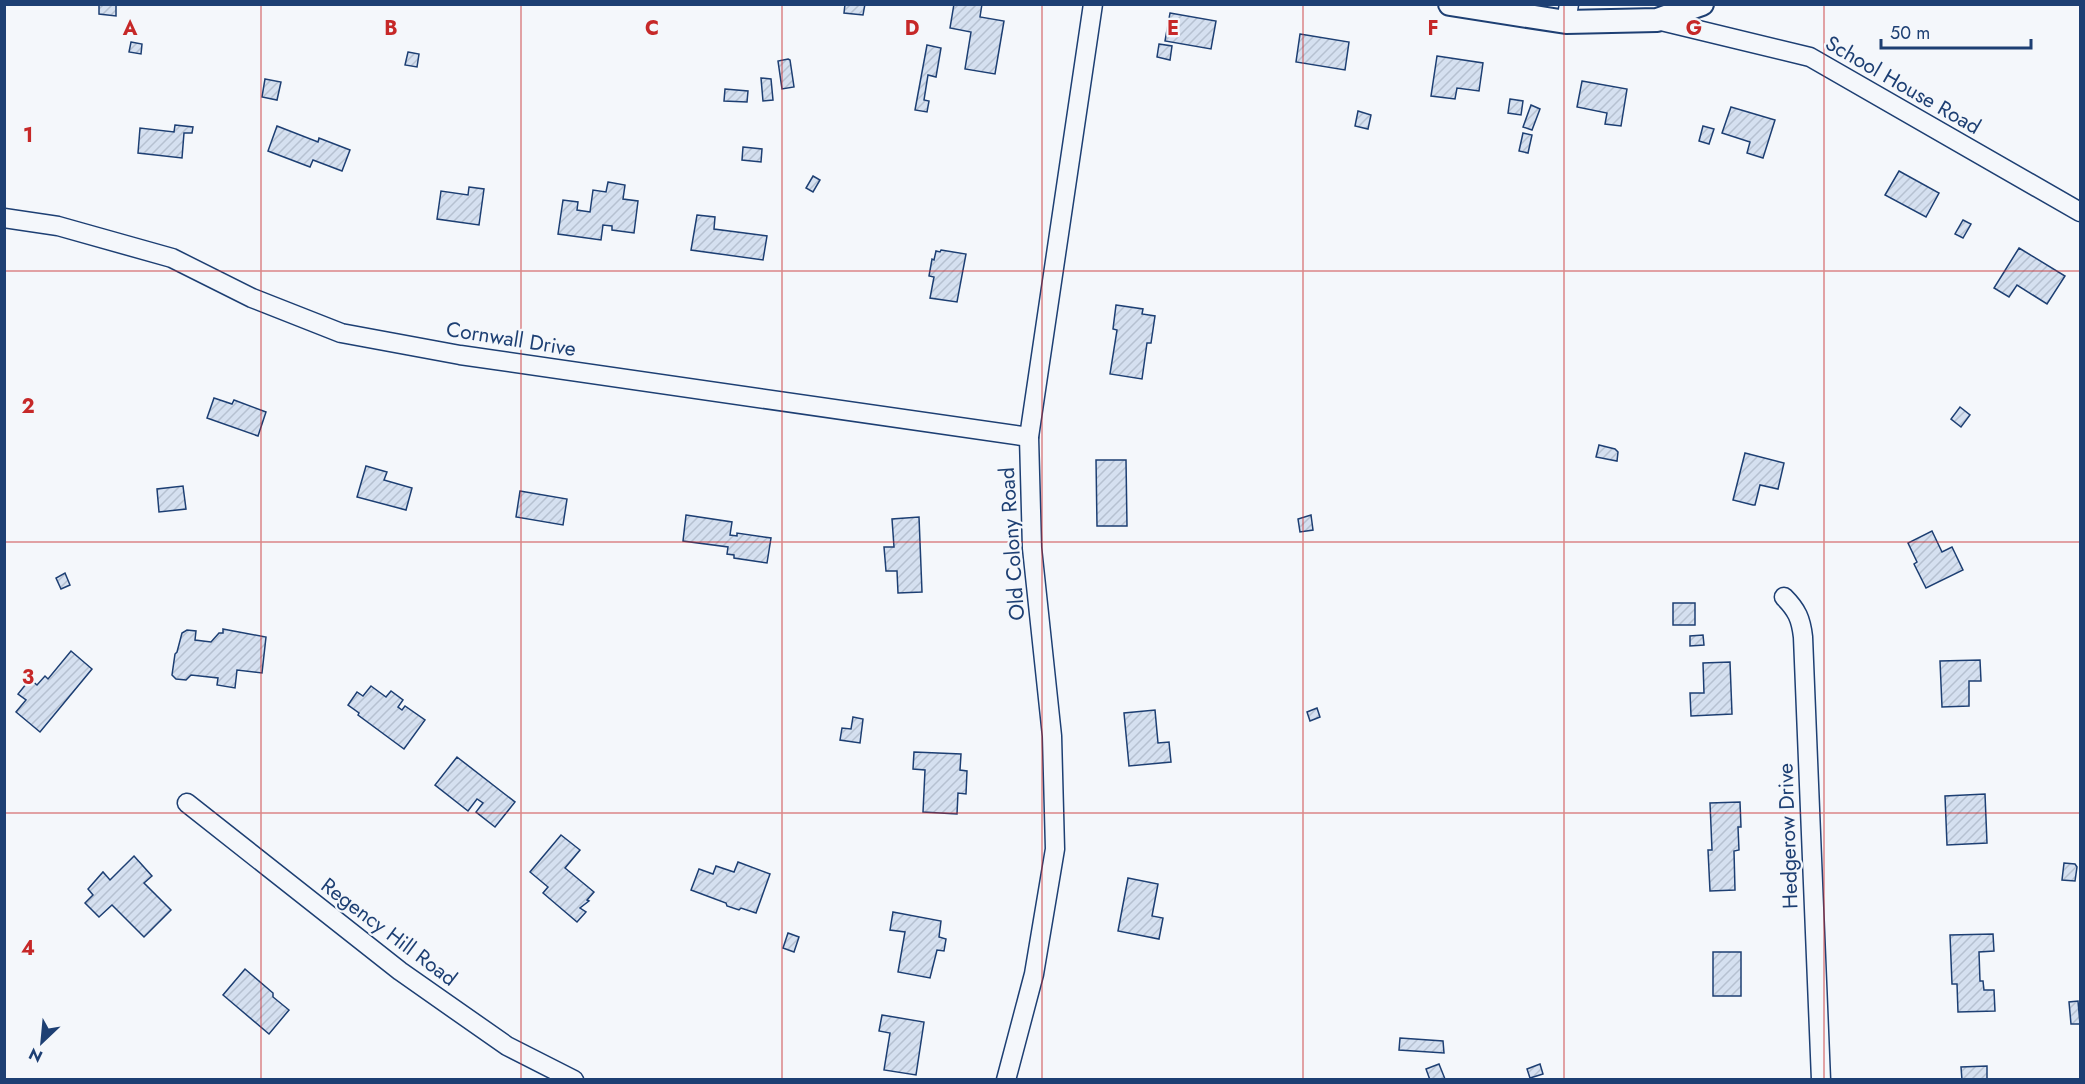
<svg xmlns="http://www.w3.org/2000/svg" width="2085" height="1084" viewBox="0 0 2085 1084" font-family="Jost,sans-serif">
  <defs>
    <pattern id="building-hatch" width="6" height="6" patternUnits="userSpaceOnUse" patternTransform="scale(1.5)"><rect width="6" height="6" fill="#d5e0f0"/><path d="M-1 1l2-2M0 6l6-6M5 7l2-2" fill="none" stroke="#b6c1d1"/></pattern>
  </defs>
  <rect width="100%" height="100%" fill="#f4f7fb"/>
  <g fill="url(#building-hatch)" stroke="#1d3f73" stroke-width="1.5">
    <path d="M99 4H116V16L99 14Z"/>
    <path d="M845 4H865L863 15 844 13Z"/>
    <path d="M954 4H982L980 17 1004 21 995 74 965 69 971 32 950 28Z"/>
    <path d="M1170 13 1216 21 1211 49 1165 41Z"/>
    <path d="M1300 34 1349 42 1345 70 1296 62Z"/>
    <path d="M131 42 142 44 141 54 129 52Z"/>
    <path d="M1159 44 1172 46 1170 60 1157 57Z"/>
    <path d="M927 45 941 48 936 77 928 75 924 100 929 101 927 112 915 110Z"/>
    <path d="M408 52 419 54 417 67 405 65Z"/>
    <path d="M1437 56 1483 63 1479 91 1457 88 1455 99 1431 96Z"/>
    <path d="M788 59 790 60 794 87 782 89 778 61Z"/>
    <path d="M761 78 771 79 773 100 763 101Z"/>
    <path d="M265 79 281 82 277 100 262 97Z"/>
    <path d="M1582 81 1627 89 1621 126 1605 124 1607 113 1577 107Z"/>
    <path d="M725 89 748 91 747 102 724 101Z"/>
    <path d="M1510 99 1523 101 1521 115 1508 113Z"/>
    <path d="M1531 105 1540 109 1532 130 1523 127Z"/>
    <path d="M1731 107 1775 120 1763 158 1747 153 1750 142 1722 133Z"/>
    <path d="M1358 111 1371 115 1368 129 1355 126Z"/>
    <path d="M175 125 193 127 192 133H184L182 158 138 153 140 128 174 132Z"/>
    <path d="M277 126 318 142 319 138 350 150 342 171 313 160 310 167 268 151Z"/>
    <path d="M1703 126 1714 129 1709 144 1699 141Z"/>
    <path d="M1523 133 1532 135 1528 153 1519 151Z"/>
    <path d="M743 147 762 149 761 162 742 160Z"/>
    <path d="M1899 171 1939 193 1926 217 1885 195Z"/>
    <path d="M813 176 820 180 813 192 806 188Z"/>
    <path d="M608 182 625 185 623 199 638 201 634 233 612 230V226L603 225 601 240 558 234 563 200 578 202 577 210 590 212 593 190 606 192Z"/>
    <path d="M469 187 484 189 479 225 437 219 441 191 468 195Z"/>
    <path d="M697 215 715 217 714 229 767 236 763 260 691 250Z"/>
    <path d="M1963 220 1971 224 1963 238 1955 234Z"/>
    <path d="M2019 248 2065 276 2047 304 2017 285 2009 297 1994 288Z"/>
    <path d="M941 250 966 254 957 302 930 298 934 277 929 276 932 259 934 260 936 251 940 252Z"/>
    <path d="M1116 305 1143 309 1142 314 1155 316 1151 343H1147L1142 379 1110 374 1117 330 1113 329Z"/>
    <path d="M214 398 232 404 234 400 266 412 258 436 207 418Z"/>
    <path d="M1960 407 1970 415 1961 427 1951 419Z"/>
    <path d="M1599 445 1615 449 1618 452 1617 461 1596 457Z"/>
    <path d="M1745 453 1784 463 1778 489 1760 485 1755 505H1753L1733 500Z"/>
    <path d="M1096 460H1126L1127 526H1097Z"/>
    <path d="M366 466 387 472 384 480 412 488 406 510 357 497Z"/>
    <path d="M183 486 186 509 159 512 157 489Z"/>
    <path d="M520 491 567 499 563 525 516 517Z"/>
    <path d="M686 515 732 522 730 535 737 536V533L771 538 767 563 734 558V555L727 554 728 547 683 541Z"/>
    <path d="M1311 515 1313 530 1300 532 1298 519Z"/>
    <path d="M919 517 922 592 898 593 897 571H886L884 547H894L892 519Z"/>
    <path d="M1932 531 1942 552 1952 547 1963 570 1926 588 1914 564 1917 562 1908 543Z"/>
    <path d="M65 573 70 585 61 589 56 578Z"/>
    <rect x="1673" y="603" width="22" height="22"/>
    <path d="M223 629 266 637 262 673 237 670 235 688 217 685 218 678 191 675 186 680 176 679 172 675 175 654 177 652 182 633 187 630 196 631 195 640 211 642 219 633H223Z"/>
    <path d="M1703 635 1704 645 1690 646V636Z"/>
    <path d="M71 651 92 669 40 732 16 712 26 700 18 694 30 679 37 685 45 676 48 679Z"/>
    <path d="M1980 660 1981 681H1969V706L1942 707 1940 661Z"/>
    <path d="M1730 662 1732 714 1691 716 1690 693H1704L1703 663Z"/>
    <path d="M371 686 386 697 391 691 403 700 398 707 402 710 405 706 425 720 404 749 358 715 359 713 348 705 357 692 363 696Z"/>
    <path d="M1317 708 1320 717 1310 721 1307 712Z"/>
    <path d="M1155 710 1158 743 1169 742 1171 762 1129 766 1124 713Z"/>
    <path d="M853 717 863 719 860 743 840 740 842 728 851 729Z"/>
    <path d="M914 752 961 754 960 770 967 771 966 794 958 793 957 814 923 812 925 770 913 769Z"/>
    <path d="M457 757 515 802 495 827 476 812 483 803 477 799 468 811 435 785Z"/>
    <path d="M1985 794 1987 843 1947 845 1945 796Z"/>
    <path d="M1740 802 1741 827H1738L1739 850 1734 851 1735 890 1710 891 1708 850H1712L1710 803Z"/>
    <path d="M561 835 580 850 565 868 594 892 587 900 589 901 580 908 586 912 577 922 543 893 548 887 530 872Z"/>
    <path d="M134 856 152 876 144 883 171 910 144 937 112 905 99 917 85 903 93 895 88 889 103 872 110 880Z"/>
    <path d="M738 862 770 874 756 913 741 908 739 910 727 906 726 903 691 890 699 869 713 874 716 866 734 872Z"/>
    <path d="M2064 863 2075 864 2077 867 2075 881 2062 880Z"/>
    <path d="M1128 878 1158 884 1152 916 1163 918 1159 939 1118 931Z"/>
    <path d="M893 912 941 921 939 937 946 939 944 951 937 950 930 978 898 972 905 932 890 930Z"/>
    <path d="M788 933 799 937 794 952 783 948Z"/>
    <path d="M1993 934 1994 951 1979 952 1980 981H1983L1984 990H1994L1995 1011 1958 1012 1957 984H1952L1950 935Z"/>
    <rect x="1713" y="952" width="28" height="44"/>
    <path d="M245 969 273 993V997L289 1010 269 1034 223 995Z"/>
    <path d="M2078 1001 2080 1024H2071L2069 1002Z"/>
    <path d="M882 1015 924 1022 916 1075 884 1070 890 1033 879 1031Z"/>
    <path d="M1400 1038 1443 1041 1444 1053 1399 1050Z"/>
    <path d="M1439 1064 1445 1079 1430 1080 1426 1069Z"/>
    <path d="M1540 1064 1543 1074 1530 1078 1527 1069Z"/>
    <path d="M1987 1066V1080H1962L1961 1067Z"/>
  </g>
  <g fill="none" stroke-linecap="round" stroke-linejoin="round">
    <g stroke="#1d3f73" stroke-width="21">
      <g id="minor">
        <path d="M1657 20 1810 57 2080 212"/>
        <path d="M1566 22 1569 4"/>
        <path d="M4 218 58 226 172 258 252 298 341 333 460 355 1029 437"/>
        <path d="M1784 597C1797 610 1801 619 1803 637L1821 1080"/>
        <path d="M187 803 400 971 507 1046 574 1080"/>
        <path d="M1006 1080 1034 974 1055 849 1052 736 1032 548 1029 437 1093 4"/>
      </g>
    </g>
    <g stroke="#1d3f73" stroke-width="26">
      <path id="tertiary" d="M1450 4 1566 22 1657 20 1702 4"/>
    </g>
    <use href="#minor" stroke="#f4f7fb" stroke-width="18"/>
    <use href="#tertiary" stroke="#f4f7fb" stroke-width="22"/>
  </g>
  <path fill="none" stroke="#c62828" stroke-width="1.5" stroke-opacity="0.55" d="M261 4V1080M521 4V1080M782 4V1080M1042 4V1080M1303 4V1080M1564 4V1080M1824 4V1080M4 271H2080M4 542H2080M4 813H2080"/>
  <g text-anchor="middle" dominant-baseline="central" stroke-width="4.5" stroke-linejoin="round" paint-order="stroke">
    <g font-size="21" fill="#1d3f73" stroke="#f4f7fb">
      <text transform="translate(1903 85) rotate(30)">School House Road</text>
      <text transform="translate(511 339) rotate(9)">Cornwall Drive</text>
      <text transform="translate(1012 544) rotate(-94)">Old Colony Road</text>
      <text transform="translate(1788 836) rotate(-92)">Hedgerow Drive</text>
      <text transform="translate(389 932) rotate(37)">Regency Hill Road</text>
    </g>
  </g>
  <g font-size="20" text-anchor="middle" font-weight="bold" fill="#c62828" stroke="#f4f7fb" stroke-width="4.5" stroke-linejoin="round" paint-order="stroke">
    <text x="130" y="35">A</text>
    <text x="391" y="35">B</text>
    <text x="652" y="35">C</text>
    <text x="912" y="35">D</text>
    <text x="1173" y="35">E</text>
    <text x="1433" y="35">F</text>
    <text x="1694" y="35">G</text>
    <text x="28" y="142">1</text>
    <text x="28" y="413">2</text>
    <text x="28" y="684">3</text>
    <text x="28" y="955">4</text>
  </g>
  <rect width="2085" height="1084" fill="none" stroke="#1d3f73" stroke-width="12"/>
  <g transform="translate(42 1042) rotate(206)" stroke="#f4f7fb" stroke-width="4.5" paint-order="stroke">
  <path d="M0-4.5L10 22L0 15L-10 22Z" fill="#1d3f73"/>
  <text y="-9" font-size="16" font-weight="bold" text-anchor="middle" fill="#1d3f73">N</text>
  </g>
  <path d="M1881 39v9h150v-9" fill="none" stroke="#1d3f73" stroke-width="3"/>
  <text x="1890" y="39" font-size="18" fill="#1d3f73" stroke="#f4f7fb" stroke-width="4.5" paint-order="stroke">50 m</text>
</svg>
